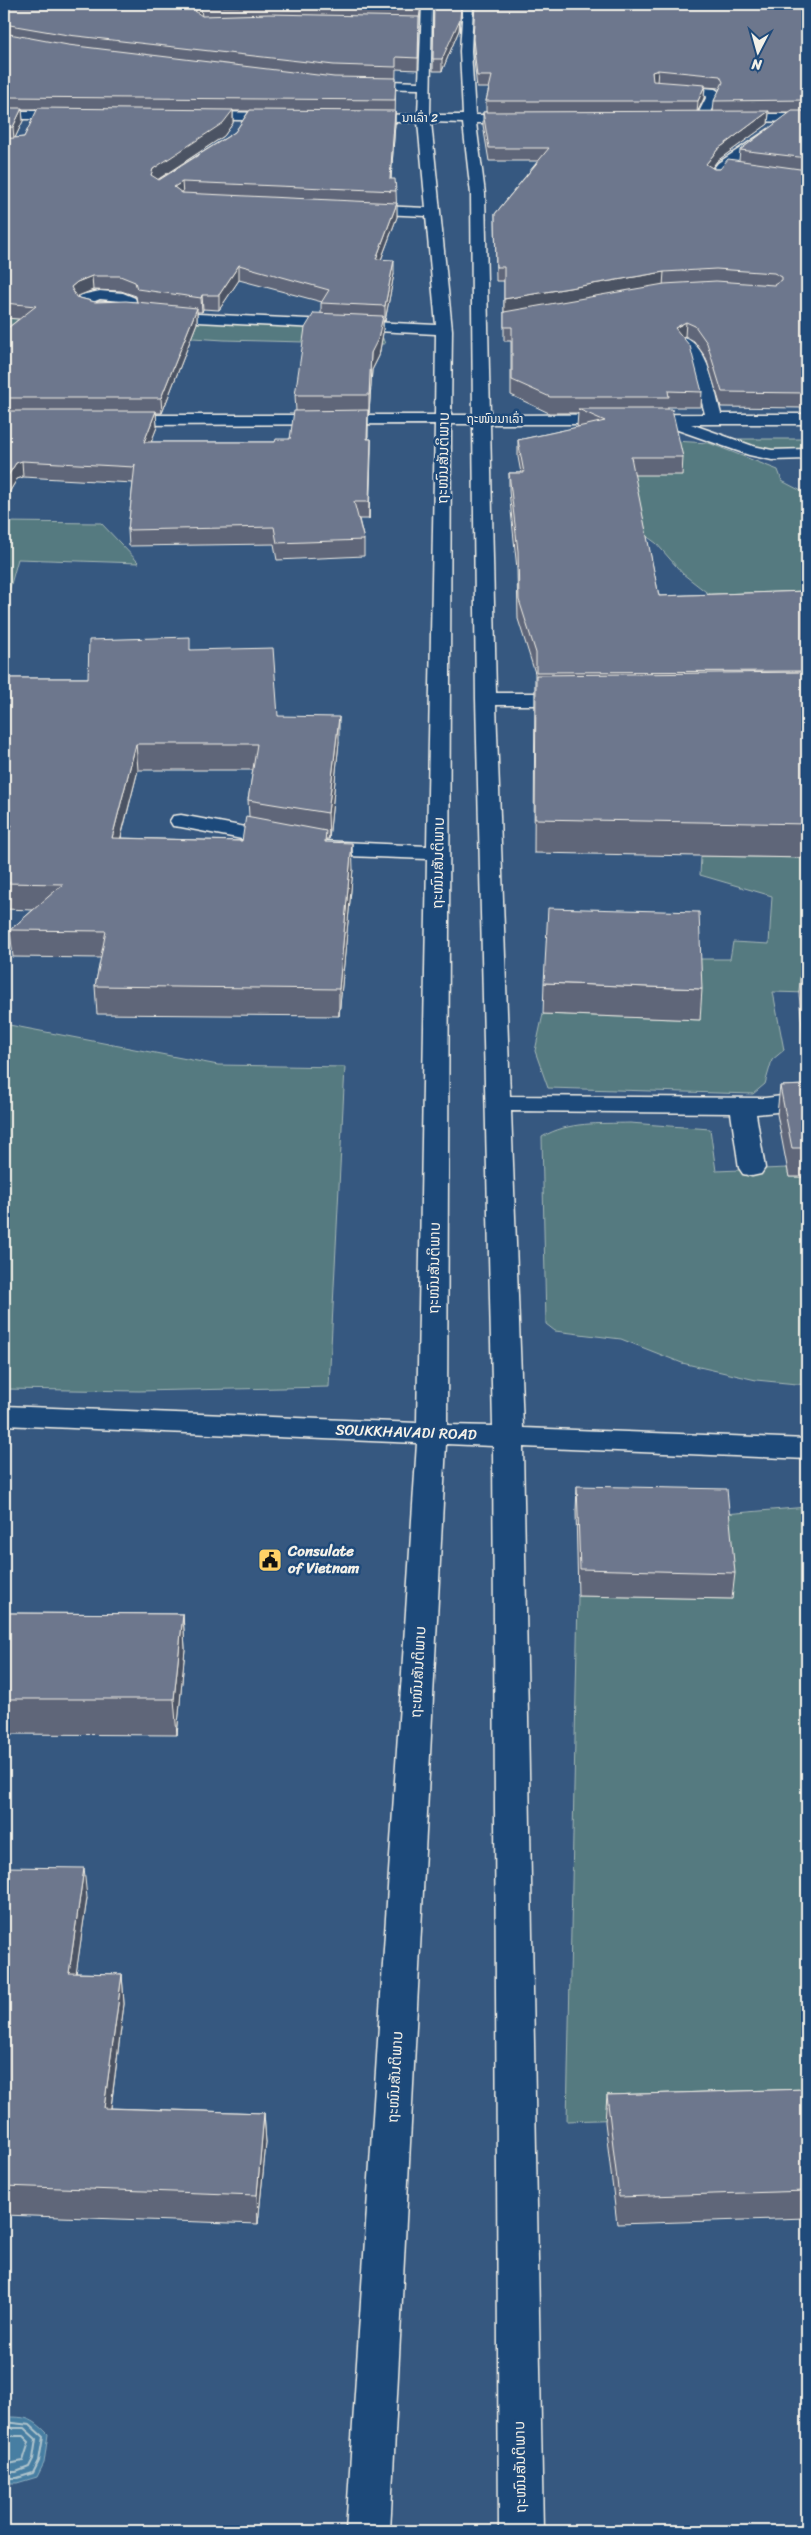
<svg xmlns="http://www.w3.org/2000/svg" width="811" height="2535" viewBox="0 0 811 2535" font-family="Sriracha,'Noto Sans Lao',sans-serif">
  <rect width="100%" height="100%" fill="#365880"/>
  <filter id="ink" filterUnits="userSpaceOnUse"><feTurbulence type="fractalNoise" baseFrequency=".02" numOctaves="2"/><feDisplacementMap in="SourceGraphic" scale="10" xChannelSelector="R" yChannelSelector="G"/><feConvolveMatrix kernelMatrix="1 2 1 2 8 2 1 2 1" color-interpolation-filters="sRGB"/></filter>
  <g filter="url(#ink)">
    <g fill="#557a80" stroke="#a4b6b4">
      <path d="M4 318 48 321H205L380 331 385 344 224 340 4 326Z"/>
      <path d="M736 439H807V453L772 451 737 443Z"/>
      <path d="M674 441 709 443 778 470 782 481 807 494V603L719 602 683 574 656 543 621 518 583 475Z"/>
      <path d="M4 522 101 523 139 563 18 559 4 609Z"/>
      <path d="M701 856 807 858V993L773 992 784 1050 772 1060 765 1084 753 1094 548 1088 535 1051 543 1014 700 1020 698 959H730L733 942 769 944 772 896 700 875Z"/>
      <path d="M4 1024 218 1065 345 1067 329 1387 139 1391 4 1389Z"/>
      <path d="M630 1123 710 1129 716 1171 787 1168 789 1177H807V1385L756 1380 682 1363 621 1339 555 1331 546 1324 542 1137C569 1121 599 1124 630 1123Z"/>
      <path d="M807 1507V2113L567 2121 578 1596 732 1599 725 1514Z"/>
    </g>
    <path fill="#467ea2" stroke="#8cacbe" d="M4 2417C27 2417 31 2417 48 2434L44 2463 37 2477 17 2483H4Z"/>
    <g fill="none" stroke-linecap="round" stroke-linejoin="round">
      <g stroke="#aec3cc" stroke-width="2">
        <path d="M4 2422 30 2425 43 2437 39 2461 33 2473 17 2478H4"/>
        <path d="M4 2428H24L36 2439 33 2459 29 2467 16 2472H4"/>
        <path d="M4 2436H23L29 2442 23 2461 4 2465"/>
      </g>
      <g stroke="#f4f1e8" stroke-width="3">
        <g id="minor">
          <path d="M422 4H432L430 115H463L460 51 463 4H473L471 51 475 115H486L492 119 486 123H476L485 194 490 415 705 414 691 360 676 343 684 338C708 344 715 393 721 414H807V424H691L753 446 772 450 807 449V459L772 460 749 455 675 429 674 424H490L496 693H572L579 695 582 699 579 703 572 705H496L510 1096 765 1098 807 1093V1109L756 1114 765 1168 761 1174 752 1176 743 1174 739 1168 731 1113 511 1111 523 1428 807 1439V1459L523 1447 543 2531H499L493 1446 446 1444 390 2531H346L417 1443 4 1425V1406L417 1423 427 859 322 855 181 827 173 826 170 821 173 816 181 815 322 841 427 846 435 424 119 425 111 420 119 415H435L436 334 198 322 161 317 154 313 161 309 198 314 436 325 426 216 359 213 352 209 359 205 426 208 418 122H359L353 118 359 114 418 115 419 89 360 88 354 84 360 80 419 82ZM431 122 463 123 471 194 473 415H451L452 330ZM451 424H473L476 699 493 1426 447 1425Z"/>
          <path d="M668 85 715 89 721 93 708 118 702 122 696 118 707 96 664 92V86Z"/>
          <path d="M4 111H73L79 115 73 119H4Z"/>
          <path d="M196 112 283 113 289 117 283 121 192 119 190 116Z"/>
          <path d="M731 114H807V122L727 121 725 118 727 115Z"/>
          <path d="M769 129 775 133 773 136 728 169 719 180H709L707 177 718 163Z"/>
          <path d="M100 291 123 293 135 298 137 304C127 319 80 321 73 303L81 295ZM100 299 120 301 122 303 106 307 88 304Z"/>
        </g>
      </g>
      <use href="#minor" fill="#1f4a7a" fill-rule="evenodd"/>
    </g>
    <g fill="#5e6679" stroke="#f4f1e8" fill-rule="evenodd">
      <path d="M4 4H421L419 19 418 70 396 69 395 124 391 179 396 191 397 217 381 260 394 274 385 321H383V333L379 356 372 370 369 413H368V439H371L369 519H359L364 540V556L277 560 274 544 129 546 128 530 133 483 23 477 17 479 4 501V331L19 319 4 318ZM22 109H38L24 137 15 138 23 121ZM233 111H249L235 132 159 179 224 136 233 123ZM239 280 322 302 321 303V314L295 395 296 411 290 439 275 442H151L157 427 156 413H162L197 323V312H202L203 309 219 310ZM93 290 121 291 136 296 137 302H95L76 297Z"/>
      <path d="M434 4H462H461L459 30 442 71H433Z"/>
      <path d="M807 4V414L804 408 721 407 706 358 694 341 685 336 683 337 702 392 701 407H668V409L683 457 682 475H634L659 596 807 591V858L534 853 535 673 518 619 517 569 509 491V473H521L518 457V440L579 427 577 426 578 413H549L511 395V341H504V281H496L495 214 538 161H489L483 125V112H486V101L489 88H477L473 51V39ZM705 87 719 88 720 89 714 101 713 112H698L704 98ZM769 113H790L740 150 739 160 720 169H714L712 168 717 161 768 124Z"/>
      <path d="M191 650 278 716 339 742 329 839H326V842L353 869 339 1016 97 1014 95 986 101 958 13 957 10 930 33 910 4 909V678H88ZM138 770H253L248 800 249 816 242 841 121 838Z"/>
      <path d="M801 966H807V1177H789L777 1114 780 1086 807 1085 799 993Z"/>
      <path d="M544 983 702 989 700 1020 543 1014Z"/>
      <path d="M577 1486 735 1573 732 1599 578 1596 576 1511Z"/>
      <path d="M4 1613 183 1614 185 1649 177 1735 4 1734Z"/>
      <path d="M4 1867 87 1898 76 1973 122 1974 124 2004 111 2108 264 2113 266 2143 258 2224 4 2215Z"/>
      <path d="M807 2089V2218L617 2224 605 2122 607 2095Z"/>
    </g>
    <g fill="#4c5363" stroke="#f4f1e8">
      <path d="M461 4 459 30 442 71V59L461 4H462Z"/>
      <path d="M201 7 202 18 195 11Z"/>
      <path d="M658 70 657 82 652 84V72Z"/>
      <path d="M705 85 704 98 697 113 698 101Z"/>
      <path d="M22 108 23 121 14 140 13 127Z"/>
      <path d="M233 110V123L224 136 154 182 151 175 153 169Z"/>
      <path d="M395 111V124L390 192V179Z"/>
      <path d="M769 111 768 124 717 161 705 177 706 164 718 149Z"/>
      <path d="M182 182 183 195 174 187Z"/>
      <path d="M397 203V217L376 273V259Z"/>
      <path d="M394 260V274L385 321V306Z"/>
      <path d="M239 265V280L219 310V295Z"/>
      <path d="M664 272 663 286 504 313V299Z"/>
      <path d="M92 276 93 290 78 296 72 302 71 287 77 282Z"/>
      <path d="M202 295 203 309 202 312 201 298Z"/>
      <path d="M197 308V323L162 413 161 398Z"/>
      <path d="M383 316V333L379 356 372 370 369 413V395L371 353Z"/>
      <path d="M686 322 685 336 674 343 675 328Z"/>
      <path d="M368 410V426L367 455V439Z"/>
      <path d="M156 411 157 427 145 458 144 442Z"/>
      <path d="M371 439V455L369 519V502Z"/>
      <path d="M22 461 23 477 17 479 4 501V482L16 463Z"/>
      <path d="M339 717V742L329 839 328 813Z"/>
      <path d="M136 744 138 770 114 864 112 838Z"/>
      <path d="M352 843 353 869 339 1016V989Z"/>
      <path d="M183 1614 185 1649 177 1735 174 1699Z"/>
      <path d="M84 1868 87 1898 72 2002 69 1973Z"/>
      <path d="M122 1974 124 2004 107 2138 104 2108Z"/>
      <path d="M264 2113 266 2143 258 2224 257 2195Z"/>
    </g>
    <g fill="#6d778d" stroke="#f4f1e8">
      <path d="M4 4H420L419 8 269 5 201 7 195 11 202 16 269 14 419 17 418 58 396 57V67L334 65 68 35 4 24Z"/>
      <path d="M434 4H461L460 19 442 59H433Z"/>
      <path d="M475 4H807V100L714 101 723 82 720 76 658 70 652 72 653 81 705 85 698 101H486L492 76H477L473 39Z"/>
      <path d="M4 33 68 45 334 77 396 78 395 100 4 97Z"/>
      <path d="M4 108H22L13 127 4 128Z"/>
      <path d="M38 108 233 110 223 123 153 169 151 175 159 180 235 132 250 110 395 111 390 179H395L396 191 182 182 174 187 182 193 397 203 376 259 394 260 385 306 321 303 329 290 239 265 219 295H202L201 298 137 289 135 282 120 276H92L77 282 71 287 76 297 95 302 126 301 197 308 161 398H4V331L36 306 4 303V139L24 137Z"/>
      <path d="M769 111 718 149 706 164 714 169H720L728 159 807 170V396L806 393 722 392 707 343 695 326 686 322 675 328 690 346 702 392 668 391 669 397H550L512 380V327H504V312L664 284 716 281 774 285 782 280V277L774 273 716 269 664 272 504 299V267H496L495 214 549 148H489L483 112Z"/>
      <path d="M792 111H807V158L740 150Z"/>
      <path d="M314 313 383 316 378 339 371 353 369 395H295L305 328Z"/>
      <path d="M578 409H672L683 457H631L659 596 807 591V654H805L807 671 536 672V653L519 600 518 551 509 473H524L518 440 605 421Z"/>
      <path d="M368 410 367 439H371L369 502H354L364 540 277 543 274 527 128 530 135 464 134 467 22 461 16 463 4 482V411H156L144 442H275L276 439H290L294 411Z"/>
      <path d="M190 637V650L273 648 278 716 339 717 328 813 248 800 257 744H136L112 838 242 841 246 816 326 831 325 842 352 843 339 989 95 986 106 931 10 930 63 884 4 883V849L12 825H4V678H88L89 640Z"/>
      <path d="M807 672V824L535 819 536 675Z"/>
      <path d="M548 908 699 912 702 989 544 983Z"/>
      <path d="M801 966H807V1030Z"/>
      <path d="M807 1085V1148H792L780 1086Z"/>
      <path d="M577 1486 727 1489 735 1573 580 1569Z"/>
      <path d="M4 1613 183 1614 174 1699H4Z"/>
      <path d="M4 1867 84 1868 69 1973 122 1974 104 2108 264 2113 257 2195 4 2186Z"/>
      <path d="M807 2089V2191L619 2197 607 2095Z"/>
    </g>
  </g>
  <defs>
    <g id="civic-square" transform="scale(1.25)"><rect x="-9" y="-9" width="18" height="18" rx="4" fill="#ffd166" stroke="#1f4a7a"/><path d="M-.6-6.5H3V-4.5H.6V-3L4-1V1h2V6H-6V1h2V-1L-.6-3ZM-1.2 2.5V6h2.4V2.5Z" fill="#111"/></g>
  </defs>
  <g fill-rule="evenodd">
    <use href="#civic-square" x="270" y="1560"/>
  </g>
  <g text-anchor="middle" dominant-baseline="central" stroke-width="5" stroke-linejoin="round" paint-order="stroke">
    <g font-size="12" fill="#f4f1e8" stroke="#1f4a7a">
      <text x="420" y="118">ນາເລົ່າ 2</text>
      <text x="495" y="419">ຖະໜົນນາເລົ່າ</text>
    </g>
    <g font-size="15" fill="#f4f1e8" stroke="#1f4a7a">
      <text transform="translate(443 458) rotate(-89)">ຖະໜົນສັນຕິພາບ</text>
      <text transform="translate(438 863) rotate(-89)">ຖະໜົນສັນຕິພາບ</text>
      <text transform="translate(434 1268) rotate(-89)">ຖະໜົນສັນຕິພາບ</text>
      <text transform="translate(406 1432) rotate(2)">SOUKKHAVADI ROAD</text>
      <text transform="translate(418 1672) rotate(-87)">ຖະໜົນສັນຕິພາບ</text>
      <text transform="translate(395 2077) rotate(-87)">ຖະໜົນສັນຕິພາບ</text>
      <text transform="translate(520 2467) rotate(-91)">ຖະໜົນສັນຕິພາບ</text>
    </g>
    <g font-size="15" font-weight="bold" fill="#f4f1e8" stroke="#1f4a7a" text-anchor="start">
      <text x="288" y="1551">Consulate<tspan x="288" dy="17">of Vietnam</tspan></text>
    </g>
  </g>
  <rect width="811" height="2535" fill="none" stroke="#1f4a7a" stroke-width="20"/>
  <rect x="10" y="10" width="791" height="2515" fill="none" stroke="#f4f1e8" stroke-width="2" filter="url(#ink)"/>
  <g transform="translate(758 52) rotate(186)" stroke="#1f4a7a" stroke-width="4" paint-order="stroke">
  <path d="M0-4L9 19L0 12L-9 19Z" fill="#f4f1e8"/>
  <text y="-8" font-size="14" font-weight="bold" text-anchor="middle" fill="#f4f1e8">N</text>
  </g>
</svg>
